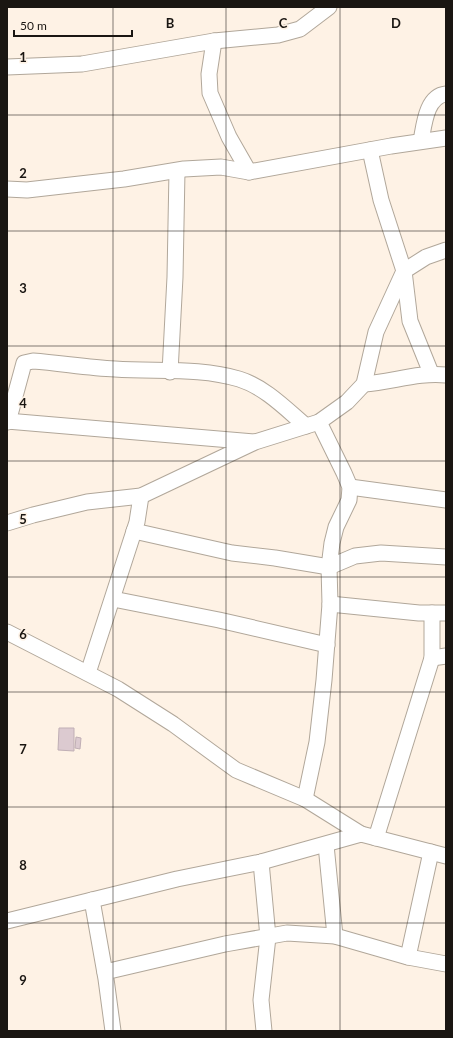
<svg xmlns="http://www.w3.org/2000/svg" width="453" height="1038" viewBox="0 0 453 1038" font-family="Lato,sans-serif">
  <rect width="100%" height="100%" fill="#fef2e5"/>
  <g fill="#dccad0" stroke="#c0afb5">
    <path d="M59 728H74V751L58 750Z"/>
    <path d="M76 737 81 738 80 749 75 748Z"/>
  </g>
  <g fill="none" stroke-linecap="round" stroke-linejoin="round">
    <g stroke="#b1a79a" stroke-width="17">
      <g id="minor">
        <path d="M214 41 209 74 210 93 229 137 249 172"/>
        <path d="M7 67 82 64 214 41 278 35 300 29 329 7"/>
        <path d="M421 141C424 126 426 96 446 94"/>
        <path d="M370 150 381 200 404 271 410 321 431 373"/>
        <path d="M7 189 27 190 124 179 184 169 221 167 249 172 391 146 446 138"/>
        <path d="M170 372 175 277 177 171"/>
        <path d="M364 384C392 382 419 372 446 375"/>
        <path d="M7 421 254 442"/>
        <path d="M8 422 24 363 33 361C61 363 88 368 115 369 156 372 200 367 239 379 265 387 286 409 306 426"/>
        <path d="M350 487 446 500"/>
        <path d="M7 523 33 515 87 502 141 496 255 442 319 422 347 402 364 384 376 332 404 271 426 257 446 250"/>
        <path d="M134 531 232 553 275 558 329 567 355 556 381 553 446 557"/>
        <path d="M113 599 219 620 327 645"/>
        <path d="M330 604 419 613H446"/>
        <path d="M7 632 118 689 173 724 236 770 305 799 361 834"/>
        <path d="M432 658 446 656"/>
        <path d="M88 673 137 522 141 496"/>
        <path d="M305 799 317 742 324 680 330 604 329 567 332 543 336 527 349 500 350 487 344 473 319 422"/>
        <path d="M376 838 432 658V613"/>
        <path d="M326 845 335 936"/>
        <path d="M261 862 268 937 261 1000 264 1031"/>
        <path d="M92 900 106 979 113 1031"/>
        <path d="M7 921 177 879 261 862 361 834 446 856"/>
        <path d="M408 957 431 852"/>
        <path d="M105 972 225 944 287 933 335 936 408 957 446 964"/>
      </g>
    </g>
    <use href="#minor" stroke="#fff" stroke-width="15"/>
  </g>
  <path fill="none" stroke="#1a1612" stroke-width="1" stroke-opacity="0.55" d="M113 7V1031M226 7V1031M340 7V1031M7 115H446M7 231H446M7 346H446M7 461H446M7 577H446M7 692H446M7 807H446M7 923H446"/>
  <g font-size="13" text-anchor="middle" font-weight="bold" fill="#1a1612" stroke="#fef2e5" stroke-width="3" stroke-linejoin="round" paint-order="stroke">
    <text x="170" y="28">B</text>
    <text x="283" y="28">C</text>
    <text x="396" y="28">D</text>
    <text x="23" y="62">1</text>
    <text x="23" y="178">2</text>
    <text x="23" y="293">3</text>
    <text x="23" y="408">4</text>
    <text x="23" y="524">5</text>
    <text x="23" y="639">6</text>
    <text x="23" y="754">7</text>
    <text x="23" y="870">8</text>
    <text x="23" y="985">9</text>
  </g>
  <rect width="453" height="1038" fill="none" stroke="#1a1612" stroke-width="16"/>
  <path d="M14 30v6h118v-6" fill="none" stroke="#1a1612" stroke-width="2"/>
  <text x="20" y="30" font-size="12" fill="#1a1612" stroke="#fef2e5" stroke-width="3" paint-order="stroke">50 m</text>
</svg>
